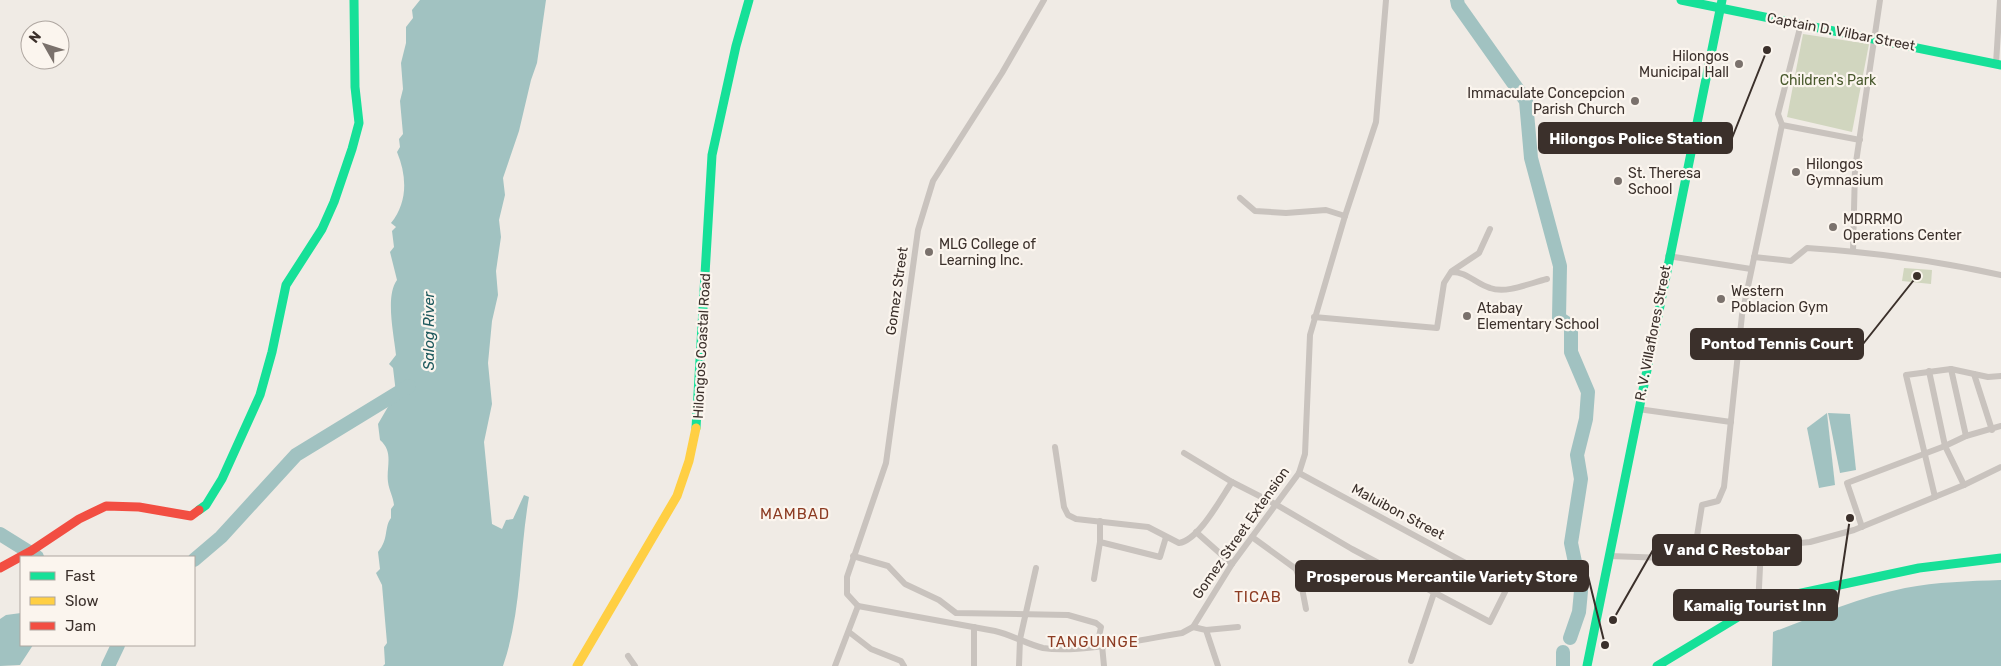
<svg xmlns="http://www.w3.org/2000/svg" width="2001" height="666" viewBox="0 0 2001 666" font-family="Rubik,sans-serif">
  <rect width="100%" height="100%" fill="#f0ebe5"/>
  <g fill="#d1d6bf">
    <path d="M1803 34 1869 44 1852 132 1787 117Z"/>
    <path d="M1904 268 1932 270 1931 284 1902 281Z"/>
  </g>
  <g fill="#a1c2c1">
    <path d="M420 0H546L537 63 531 80 519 131 503 178 505 195 499 220 501 237 496 271 498 295 492 321 488 363 492 404 484 442 492 524 502 529 506 520 513 519 524 495 529 497C519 554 522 611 503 666H383L385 664 384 647 387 643 382 585 376 573 380 569 378 552C389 539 384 527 391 518V509L394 505C393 496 389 490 388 482 386 467 394 452 380 440L378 424 396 393 393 368 389 364 396 355C394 335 385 296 397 280L390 252 394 247 392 231 396 227 391 223C408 202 407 176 397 152L400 147 399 139 403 134 400 101 403 89 401 63 406 43V27L413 18 412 10Z"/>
    <path d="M1827 413 1835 485 1819 488 1807 428Z"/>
    <path d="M1828 413 1850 414 1856 470 1840 473Z"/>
    <path d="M2001 580V666H1772L1773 632C1816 616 1860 597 1905 588 1937 582 1969 581 2001 580Z"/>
    <path d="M21 613V645H33L20 665 0 666V619L6 615Z"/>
  </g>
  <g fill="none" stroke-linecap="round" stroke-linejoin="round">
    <g stroke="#a1c2c1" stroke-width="14">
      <path d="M1457 0 1458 5 1526 101 1531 158 1560 266 1559 318 1571 326V352L1588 392 1586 419 1577 455 1581 479 1571 543 1581 591 1579 612 1570 638"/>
      <path d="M0 534 37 557"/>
      <path d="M194 560 221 537 296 455 409 386"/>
      <path d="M108 666 118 645"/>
      <path d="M1563 666V652"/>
    </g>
    <g stroke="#c9c3be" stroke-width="6">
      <path d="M1996 64 2000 0"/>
      <path d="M1782 125 1860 140"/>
      <path d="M1240 198 1255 211 1286 213 1326 210 1345 216"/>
      <path d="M1853 251 1855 169 1880 0"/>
      <path d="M1668 256 1751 269"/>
      <path d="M1754 257 1791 261 1807 248C1872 252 1937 261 2001 275"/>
      <path d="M1452 271 1479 253 1490 229"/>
      <path d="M1314 317 1437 328 1444 283 1451 272C1466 271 1476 284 1490 288 1507 294 1530 283 1547 279"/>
      <path d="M1951 369 1966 436"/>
      <path d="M1929 371 1945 446 1964 485"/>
      <path d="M1974 374 1992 430"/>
      <path d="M1638 409 1731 422"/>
      <path d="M1055 447 1064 507 1068 515 1076 519 1148 527 1179 543C1199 540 1221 498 1232 482"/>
      <path d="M1184 453 1232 482 1277 505 1352 549 1490 622 1508 586 1299 473"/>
      <path d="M1935 497 1906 375 1951 369 1988 377 2001 376"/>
      <path d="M1100 521V542L1160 557 1166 537"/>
      <path d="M1862 527 1847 483 1945 446 1966 436 2001 426"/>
      <path d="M1196 532 1232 564"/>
      <path d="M1252 537 1296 569 1301 583 1306 609"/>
      <path d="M1695 549 1702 505 1718 501 1724 487 1742 315 1782 125 1778 114 1801 24"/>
      <path d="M853 556 888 566 905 584 939 600 956 613 1068 615 1096 623 1101 627 1097 646"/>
      <path d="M1609 556 1666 558 1703 546 1761 547 1810 542 1854 530 1964 485 2001 467"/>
      <path d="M1094 579 1100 542"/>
      <path d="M858 606 995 631C1012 635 1027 644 1043 648 1079 654 1144 639 1182 633L1193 627 1232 564 1299 473 1305 454 1310 335 1345 216 1376 122 1386 0"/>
      <path d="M858 606 847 594V577L886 463 918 230 933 181 1002 73 1044 0"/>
      <path d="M1758 607 1761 547"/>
      <path d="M974 627V666"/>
      <path d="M1193 627 1206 630 1218 666"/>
      <path d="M1206 630 1238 627"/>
      <path d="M849 632 871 649 901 661 904 666"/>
      <path d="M1102 645 1104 666"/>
      <path d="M628 656 635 666"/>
      <path d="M1411 661 1434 593"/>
      <path d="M835 666 858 606"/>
      <path d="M1019 666 1020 639 1036 568"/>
    </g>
    <g stroke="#16e098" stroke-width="9">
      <path d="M1681 0 2001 65"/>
      <path d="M696 428 712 155 736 46 749 0"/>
      <path d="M199 510 206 505 222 479 260 395 272 352 286 285 322 229 334 202 352 149 359 123 355 87 354 0"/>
      <path d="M1587 666 1722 0"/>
      <path d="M1657 666 1738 617 1758 607 1797 594 1919 568 2001 558"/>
    </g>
    <path stroke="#ffcf43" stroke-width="9" d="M577 666 677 496 689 461 696 428"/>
    <path stroke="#f24e42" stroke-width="9" d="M0 568 31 551 79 519 106 506 139 507 191 516 199 510"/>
  </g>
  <g fill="#7a716c" stroke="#fbf5ee" stroke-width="2">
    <circle cx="1739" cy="64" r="5"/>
    <circle cx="1635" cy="101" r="5"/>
    <circle cx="1796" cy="172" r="5"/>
    <circle cx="1618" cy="181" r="5"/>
    <circle cx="1833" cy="227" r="5"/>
    <circle cx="929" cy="252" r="5"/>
    <circle cx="1721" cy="299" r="5"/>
    <circle cx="1467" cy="316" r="5"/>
  </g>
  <g text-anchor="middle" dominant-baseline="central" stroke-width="4.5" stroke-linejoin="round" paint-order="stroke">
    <g font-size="14" fill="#3b302b" stroke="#fbf5ee">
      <text transform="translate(1841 32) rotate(11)">Captain D. Vilbar Street</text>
      <text transform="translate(897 291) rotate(-82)">Gomez Street</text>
      <text transform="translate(1653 333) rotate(-79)">R. V. Villaflores Street</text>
      <text transform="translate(702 346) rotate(-87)">Hilongos Coastal Road</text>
      <text transform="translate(1398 512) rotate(28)">Maluibon Street</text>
      <text transform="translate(1241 533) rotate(-55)">Gomez Street Extension</text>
    </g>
    <g font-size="14" fill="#3b302b" stroke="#fbf5ee" text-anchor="start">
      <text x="1729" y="56" text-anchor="end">Hilongos<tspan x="1729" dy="16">Municipal Hall</tspan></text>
      <text x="1625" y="93" text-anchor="end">Immaculate Concepcion<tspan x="1625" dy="16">Parish Church</tspan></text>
      <text x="1806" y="164">Hilongos<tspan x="1806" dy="16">Gymnasium</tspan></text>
      <text x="1628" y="173">St. Theresa<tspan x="1628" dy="16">School</tspan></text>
      <text x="1843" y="219">MDRRMO<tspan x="1843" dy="16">Operations Center</tspan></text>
      <text x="939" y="244">MLG College of<tspan x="939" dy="16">Learning Inc.</tspan></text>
      <text x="1731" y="291">Western<tspan x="1731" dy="16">Poblacion Gym</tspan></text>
      <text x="1477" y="308">Atabay<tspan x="1477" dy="16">Elementary School</tspan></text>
    </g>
    <g font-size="14" fill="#4a5a2e" stroke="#fbf5ee">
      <text x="1828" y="80">Children's Park</text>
    </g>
    <g font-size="15" font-style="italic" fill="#1f5a5e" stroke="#fbf5ee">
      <text transform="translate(429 331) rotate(-90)">Salog River</text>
    </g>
    <g font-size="15" letter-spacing="1" fill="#8c3b22" stroke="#fbf5ee">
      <text x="795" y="514">MAMBAD</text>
      <text x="1258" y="597">TICAB</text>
      <text x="1093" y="642">TANGUINGE</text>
    </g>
  </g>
  <path fill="none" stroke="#3b302b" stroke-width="2" d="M1767 50L1732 138M1917 276L1863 344M1613 620L1653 550M1605 645L1588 576M1850 518L1837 605"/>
  <g fill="#3b302b" stroke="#fbf5ee" stroke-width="2">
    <circle cx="1767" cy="50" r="5"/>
    <circle cx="1917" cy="276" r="5"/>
    <circle cx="1613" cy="620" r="5"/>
    <circle cx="1605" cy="645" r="5"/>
    <circle cx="1850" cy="518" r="5"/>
  </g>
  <g fill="#3b302b" stroke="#3b302b" stroke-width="2">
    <rect x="1539" y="123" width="193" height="30" rx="5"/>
    <rect x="1691" y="329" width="172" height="30" rx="5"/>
    <rect x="1653" y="535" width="148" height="30" rx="5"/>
    <rect x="1296" y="561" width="292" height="30" rx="5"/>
    <rect x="1674" y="590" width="163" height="30" rx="5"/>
  </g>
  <g font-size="15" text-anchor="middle" font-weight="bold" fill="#fff">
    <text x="1636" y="144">Hilongos Police Station</text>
    <text x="1777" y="349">Pontod Tennis Court</text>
    <text x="1727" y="555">V and C Restobar</text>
    <text x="1442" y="582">Prosperous Mercantile Variety Store</text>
    <text x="1755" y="611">Kamalig Tourist Inn</text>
  </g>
  <rect x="20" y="556" width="175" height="90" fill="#fbf5ee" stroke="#aea6a0"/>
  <rect x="30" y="572" width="25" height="8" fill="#16e098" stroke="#aea6a0"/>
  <text x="65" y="581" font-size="15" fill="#3b302b">Fast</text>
  <rect x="30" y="597" width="25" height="8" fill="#ffcf43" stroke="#aea6a0"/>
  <text x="65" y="606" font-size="15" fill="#3b302b">Slow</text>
  <rect x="30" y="622" width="25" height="8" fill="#f24e42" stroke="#aea6a0"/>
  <text x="65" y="631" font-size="15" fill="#3b302b">Jam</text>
  <g transform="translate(45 45) rotate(309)"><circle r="24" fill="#fbf5ee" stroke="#aea6a0"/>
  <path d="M0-4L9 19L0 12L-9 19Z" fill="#7a716c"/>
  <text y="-8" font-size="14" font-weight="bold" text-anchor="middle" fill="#3b302b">N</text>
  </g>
</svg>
